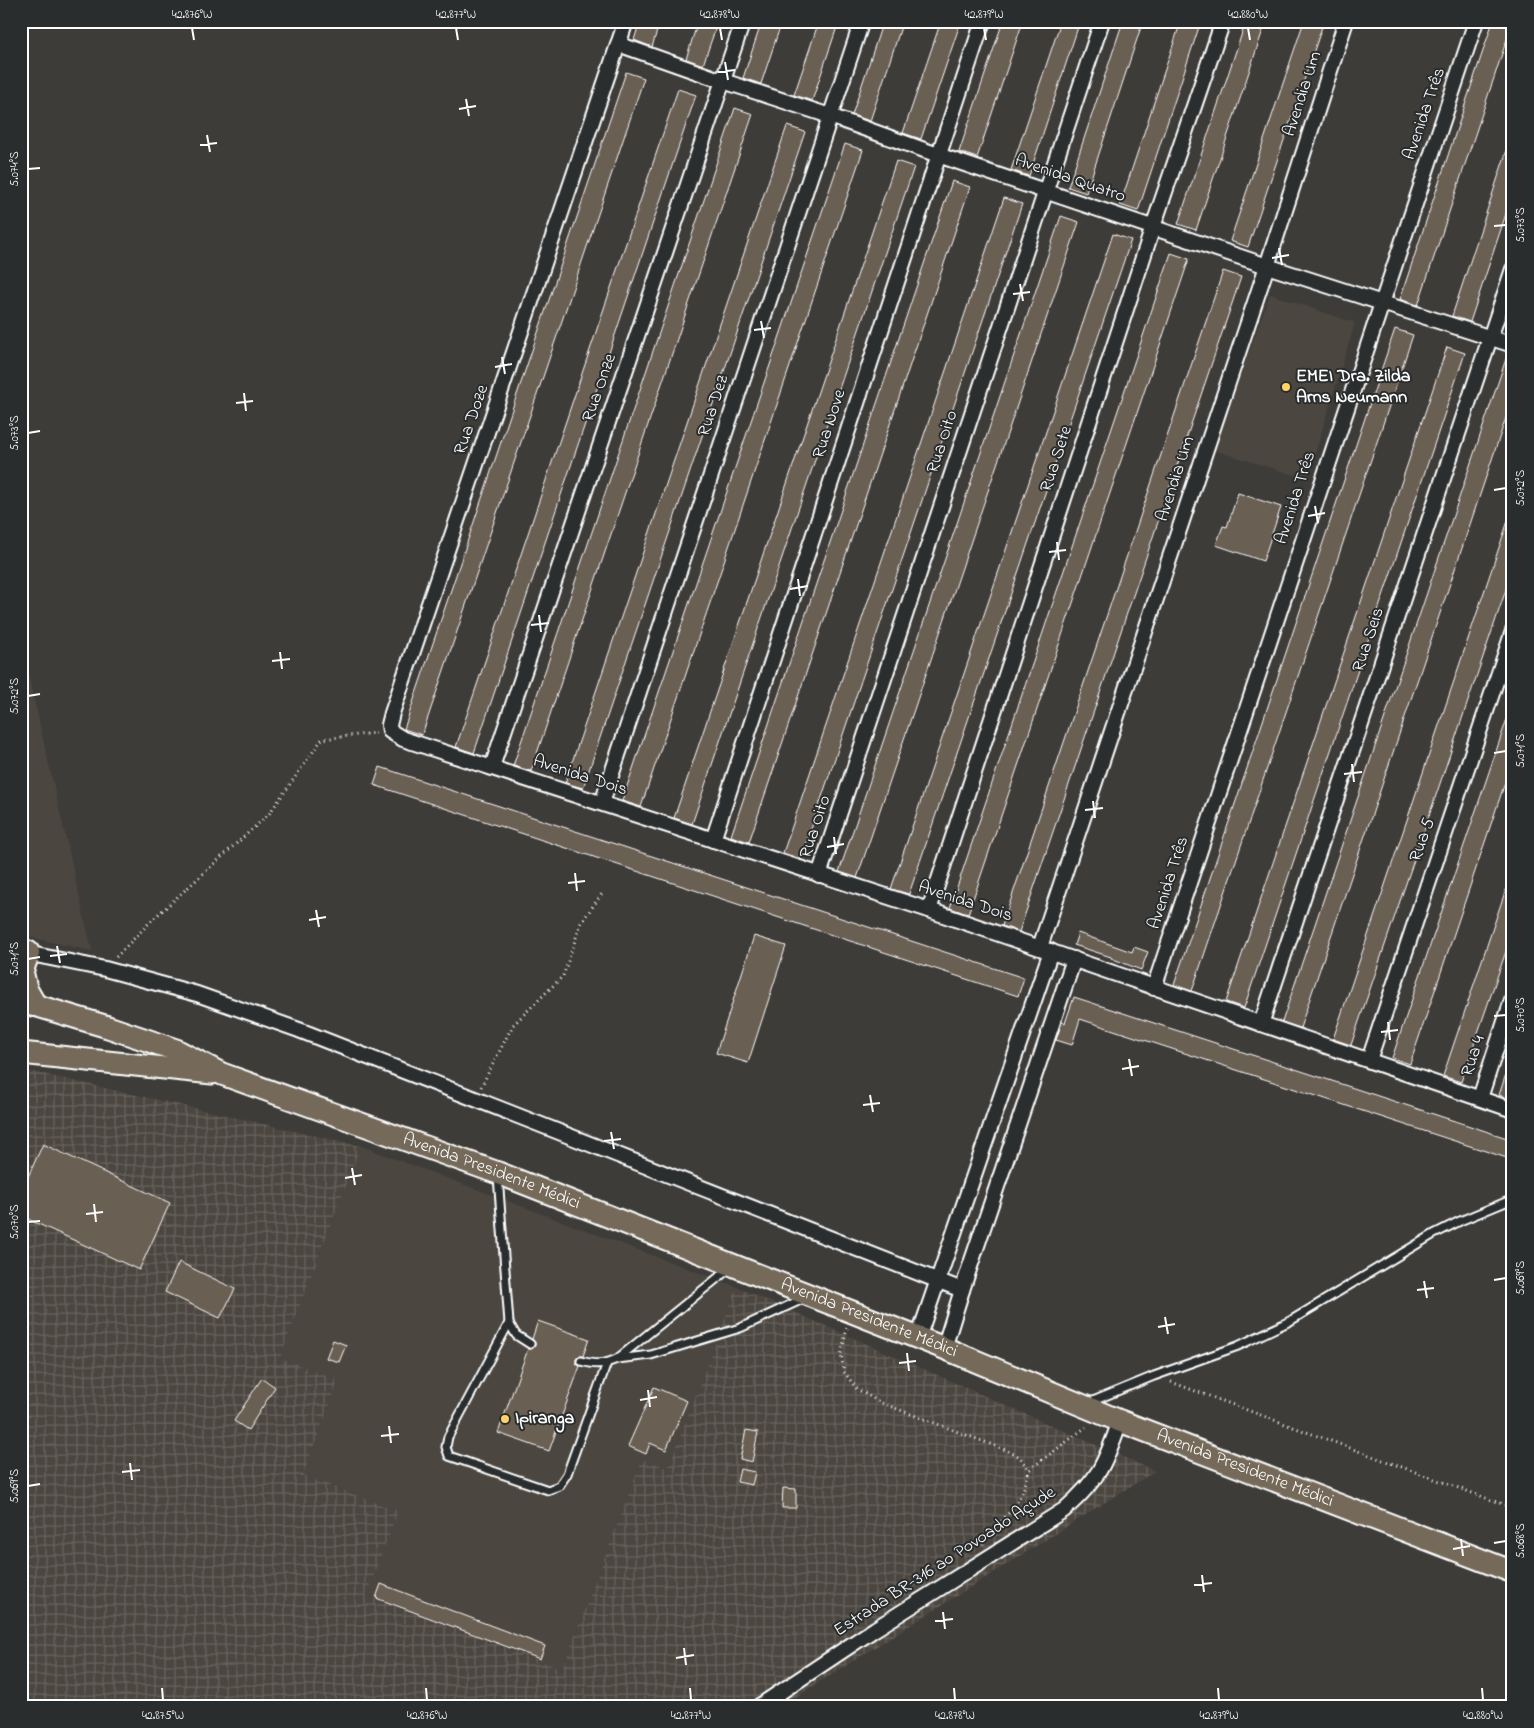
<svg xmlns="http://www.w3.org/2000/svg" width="1534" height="1728" viewBox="0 0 1534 1728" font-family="'Indie Flower',sans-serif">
  <defs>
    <pattern id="industrial-grid" width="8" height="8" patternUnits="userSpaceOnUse" patternTransform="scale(1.25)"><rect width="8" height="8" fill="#4c4640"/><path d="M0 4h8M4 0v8" fill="none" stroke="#67625d"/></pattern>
  </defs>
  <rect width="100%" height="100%" fill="#3e3c39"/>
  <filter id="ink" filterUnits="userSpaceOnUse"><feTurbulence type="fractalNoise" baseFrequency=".02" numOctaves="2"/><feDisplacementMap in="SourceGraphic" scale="10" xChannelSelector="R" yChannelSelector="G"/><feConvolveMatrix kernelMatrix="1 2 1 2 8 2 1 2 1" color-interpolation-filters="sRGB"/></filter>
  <g filter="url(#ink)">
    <g fill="#4c4640">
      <path d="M1270 294 1355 323 1307 479 1214 450Z"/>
      <path d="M21 644 92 951 21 935Z"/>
      <path d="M361 1146 737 1287 668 1468 642 1459 562 1669 365 1595 398 1511 303 1475 339 1380 280 1358Z"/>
    </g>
    <path fill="url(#industrial-grid)" d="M21 1069 361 1146 280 1358 339 1380 303 1475 398 1511 366 1595 562 1669 642 1459 668 1468 737 1287 1155 1471 780 1707H21Z"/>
    <g fill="#6b5e52" stroke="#fff">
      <path d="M640 21H660L652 47 634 40Z"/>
      <path d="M698 21H718L703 65 686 59Z"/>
      <path d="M762 21H782L761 84 743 78Z"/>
      <path d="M819 21H839L812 101 794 95Z"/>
      <path d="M883 21H903L870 121 852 115Z"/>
      <path d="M941 21H961L921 139 903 133Z"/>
      <path d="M1003 21H1023L977 158 959 152Z"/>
      <path d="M1061 21H1080L1029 176 1011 170Z"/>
      <path d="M1123 21H1143L1086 193 1068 187Z"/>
      <path d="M1181 21H1201L1138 211 1120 205Z"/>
      <path d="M1246 21H1266L1196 230 1178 224Z"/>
      <path d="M1304 21H1324L1248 247 1230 241Z"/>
      <path d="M1493 21H1513L1418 305 1400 299Z"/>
      <path d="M626 72 644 78 422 735 404 729Z"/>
      <path d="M678 89 696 95 474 753 456 747Z"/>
      <path d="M735 108 753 114 531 771 513 766Z"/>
      <path d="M787 126 805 132 583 788 565 783Z"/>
      <path d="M1510 141H1513V193L1470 322 1452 316Z"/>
      <path d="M845 144 863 150 641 807 622 801Z"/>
      <path d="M896 161 914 167 692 824 674 818Z"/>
      <path d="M952 181 970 187 749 842 731 836Z"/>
      <path d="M1004 198 1022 204 801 859 783 853Z"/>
      <path d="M1061 216 1079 222 857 878 839 872Z"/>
      <path d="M1113 234 1131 240 909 894 891 889Z"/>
      <path d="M1171 253 1189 259 968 914 950 908Z"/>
      <path d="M1223 271 1241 277 1019 932 1002 926Z"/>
      <path d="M1395 329 1413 335 1192 991 1174 985Z"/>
      <path d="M1447 347 1465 353 1244 1008 1226 1002Z"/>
      <path d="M1508 353 1513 354V397L1300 1028 1282 1022Z"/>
      <path d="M1238 493 1281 507 1263 561 1216 545 1223 526 1227 527Z"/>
      <path d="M1510 515 1513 516V569L1351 1045 1333 1039Z"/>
      <path d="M1511 707H1513V759L1410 1064 1392 1058Z"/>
      <path d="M380 767 1024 978 1018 996 374 785Z"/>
      <path d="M1510 877 1513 878V931L1461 1082 1443 1076Z"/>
      <path d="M1078 933 1132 952 1134 947 1148 952 1141 970 1111 958V957L1074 945Z"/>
      <path d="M754 936 786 946 748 1063 716 1053Z"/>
      <path d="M1074 997 1513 1140V1160L1080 1019 1072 1045 1056 1040 1062 1022 1065 1023Z"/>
      <path d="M1510 1062H1513V1100L1499 1095Z"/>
      <path d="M43 1144 170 1203 139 1270 21 1216V1192Z"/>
      <path d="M179 1262 235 1289 220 1318 165 1292Z"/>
      <path d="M538 1321 589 1339 583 1356H579L576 1359V1363L580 1366 549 1451 498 1433 528 1349H532L535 1346V1342L532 1339Z"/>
      <path d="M333 1340 346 1345 339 1362 326 1358Z"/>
      <path d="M262 1378 275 1387 248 1430 234 1421Z"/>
      <path d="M654 1387 687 1401 666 1450 650 1443 646 1454 628 1446Z"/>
      <path d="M746 1430 758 1432 752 1462 740 1459Z"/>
      <path d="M740 1469 755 1472 752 1485 737 1482Z"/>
      <path d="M783 1488 796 1489V1508H782Z"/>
      <path d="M381 1584 545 1646 540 1659 376 1598Z"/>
    </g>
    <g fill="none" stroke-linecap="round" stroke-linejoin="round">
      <g stroke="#fff" stroke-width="11">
        <g id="lane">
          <path d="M498 1176 509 1323 516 1335 530 1344"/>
          <path d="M509 1323 448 1437 446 1447 449 1456 548 1490 559 1486 567 1474 607 1363"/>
          <path d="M617 1359 651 1355 740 1328 805 1298"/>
          <path d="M581 1361C596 1365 603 1365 617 1359L730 1268"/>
          <path d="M1088 1403 1154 1376 1238 1346 1290 1321 1434 1234 1460 1221 1513 1199"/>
        </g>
      </g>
      <g stroke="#fff" stroke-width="18">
        <g id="street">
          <path d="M626 21 392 713 389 725 390 731 403 739 929 910 1513 1110"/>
          <path d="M618 44 723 81 830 116 938 155 1267 266 1513 345"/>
          <path d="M492 767 743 21"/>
          <path d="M602 803 862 21"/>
          <path d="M713 840 983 21"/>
          <path d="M819 875 1102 21"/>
          <path d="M929 910 1153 227 1223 21"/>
          <path d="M1040 947 1267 266 1346 21"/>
          <path d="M21 952 105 969 197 994 299 1030 962 1290"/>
          <path d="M1154 988 1476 21"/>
          <path d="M1261 1024 1513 269"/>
          <path d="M1369 1060 1513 631"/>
          <path d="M1480 1098 1513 997"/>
          <path d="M918 1338 1051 951"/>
          <path d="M944 1348 962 1290 1074 959"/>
          <path d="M758 1707 875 1629 1064 1510C1099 1479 1105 1464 1120 1421"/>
        </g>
      </g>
      <g stroke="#fff" stroke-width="25">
        <g id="primary">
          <path id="s1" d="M21 1001 108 1027 176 1050 222 1074 498 1173 944 1348 1120 1421 1513 1572"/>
          <path d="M21 1053 212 1073"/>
        </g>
      </g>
      <g stroke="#fff" stroke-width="28">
        <g id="highway">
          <path d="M21 970 27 953"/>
          <path d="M21 973 25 990 33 1004"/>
        </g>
      </g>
      <g stroke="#fff" stroke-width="3" stroke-dasharray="1 4" stroke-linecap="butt">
        <path d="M116 957 152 920 269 814 322 739 376 733"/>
        <path d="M481 1087 513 1025 563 976 581 923 603 892"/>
        <path d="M847 1328 841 1354 844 1372 857 1389 879 1402 1006 1450 1020 1457 1029 1470"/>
        <path d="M1171 1382 1513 1508"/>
        <path d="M982 1544C990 1531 1002 1522 1011 1510 1021 1498 1026 1485 1029 1470L1086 1427"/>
      </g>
      <use href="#lane" stroke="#2a2d2e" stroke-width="7"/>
      <use href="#street" stroke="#2a2d2e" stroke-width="14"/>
      <use href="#primary" stroke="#746a5a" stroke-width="21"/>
      <use href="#highway" stroke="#746a5a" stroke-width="24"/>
    </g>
  </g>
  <path fill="none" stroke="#fff" stroke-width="2" d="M192 28 194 40M456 28 458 40M720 28 722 40M984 28 986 40M1248 28 1250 40M725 62 728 80M718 72 735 70M466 99 469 116M459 109 476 106M207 135 210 152M200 145 217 143M28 169 40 168M1494 226 1506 225M1279 248 1282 265M1272 258 1289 255M1020 284 1023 301M1013 294 1030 292M761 321 764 338M754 330 771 328M502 357 505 374M495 367 512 364M244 393 246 411M236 403 253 401M28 433 40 431M1494 490 1506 488M1315 506 1318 523M1308 516 1325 513M1057 542 1059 560M1049 552 1066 550M798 579 800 596M790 589 808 586M539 615 541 632M531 625 549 623M280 652 282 669M272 661 290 659M28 696 40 694M1494 753 1506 751M1352 764 1354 782M1344 774 1362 772M1093 801 1095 818M1085 810 1103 808M834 837 836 854M827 847 844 844M575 873 577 891M568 883 585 881M316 910 319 927M309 920 326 917M57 946 60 963M50 956 67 954M28 959 40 957M1494 1016 1506 1015M1388 1022 1390 1040M1381 1032 1398 1030M1129 1059 1132 1076M1122 1069 1139 1066M870 1095 873 1112M863 1105 880 1103M611 1132 614 1149M604 1141 621 1139M352 1168 355 1185M345 1178 362 1175M94 1204 96 1222M86 1214 103 1212M28 1222 40 1221M1494 1280 1506 1278M1424 1281 1427 1298M1417 1290 1434 1288M1165 1317 1168 1334M1158 1327 1175 1324M907 1353 909 1371M899 1363 916 1361M648 1390 650 1407M640 1400 657 1397M389 1426 391 1443M381 1436 399 1434M130 1463 132 1480M122 1472 140 1470M28 1486 40 1484M1461 1539 1463 1556M1494 1543 1506 1541M1453 1549 1470 1546M1202 1575 1204 1592M1194 1585 1212 1583M943 1612 945 1629M935 1621 953 1619M684 1648 686 1665M676 1658 694 1655M162 1688 163 1700M426 1688 427 1700M690 1688 691 1700M954 1688 955 1700M1218 1688 1219 1700M1482 1688 1483 1700"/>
  <g fill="#ffd166" stroke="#2a2d2e" stroke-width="2">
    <circle cx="1286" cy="387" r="5"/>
    <circle cx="505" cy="1419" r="5"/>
  </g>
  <g text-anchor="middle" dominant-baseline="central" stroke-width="4" stroke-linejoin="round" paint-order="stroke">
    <g font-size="18" fill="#fff" stroke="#2a2d2e">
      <text transform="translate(1303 94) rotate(-72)">Avendia Um</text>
      <text transform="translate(1425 114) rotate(-71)">Avenida Três</text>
      <text transform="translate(1070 179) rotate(19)">Avenida Quatro</text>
      <text transform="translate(600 388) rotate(-71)">Rua Onze</text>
      <text transform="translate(714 406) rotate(-72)">Rua Dez</text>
      <text transform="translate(472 420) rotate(-71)">Rua Doze</text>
      <text transform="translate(830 424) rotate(-72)">Rua Nove</text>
      <text transform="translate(943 442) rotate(-72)">Rua Oito</text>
      <text transform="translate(1057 459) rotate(-72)">Rua Sete</text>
      <text transform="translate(1176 479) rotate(-72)">Avendia Um</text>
      <text transform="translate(1296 498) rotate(-72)">Avenida Três</text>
      <text transform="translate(1369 640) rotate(-72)">Rua Seis</text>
      <text transform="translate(580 776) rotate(18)">Avenida Dois</text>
      <text transform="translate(816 827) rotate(-72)">Rua Oito</text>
      <text transform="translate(1423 840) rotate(-71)">Rua 5</text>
      <text transform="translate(1169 883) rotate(-72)">Avenida Três</text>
      <text transform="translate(965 902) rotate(18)">Avenida Dois</text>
      <text transform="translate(1474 1056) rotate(-72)">Rua 4</text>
      <text stroke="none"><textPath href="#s1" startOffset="501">Avenida Presidente Médici</textPath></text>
      <text stroke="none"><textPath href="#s1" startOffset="906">Avenida Presidente Médici</textPath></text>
      <text stroke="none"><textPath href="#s1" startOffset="1311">Avenida Presidente Médici</textPath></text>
      <text transform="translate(945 1562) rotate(-33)">Estrada BR-316 ao Povoado Açude</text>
    </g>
    <g font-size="18" font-weight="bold" fill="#fff" stroke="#2a2d2e" text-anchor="start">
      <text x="1296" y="377">EMEI Dra. Zilda<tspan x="1296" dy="21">Arns Neumann</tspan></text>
      <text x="515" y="1419">Ipiranga</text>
    </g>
  </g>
  <rect width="1534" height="1728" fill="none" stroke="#2a2d2e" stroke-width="55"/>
  <rect x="28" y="28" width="1478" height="1672" fill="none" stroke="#fff" stroke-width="2"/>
  <g font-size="12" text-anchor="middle" fill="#fff">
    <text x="192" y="18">42.876°W</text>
    <text x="456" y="18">42.877°W</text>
    <text x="720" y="18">42.878°W</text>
    <text x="984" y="18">42.879°W</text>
    <text x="1248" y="18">42.880°W</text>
    <text transform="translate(14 169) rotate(-90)" y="4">5.074°S</text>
    <text transform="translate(1520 225) rotate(-90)" y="4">5.073°S</text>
    <text transform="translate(14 433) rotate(-90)" y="4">5.073°S</text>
    <text transform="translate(1520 488) rotate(-90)" y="4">5.072°S</text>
    <text transform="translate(14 696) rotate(-90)" y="4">5.072°S</text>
    <text transform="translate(1520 751) rotate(-90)" y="4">5.071°S</text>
    <text transform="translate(14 959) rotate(-90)" y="4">5.071°S</text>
    <text transform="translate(1520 1015) rotate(-90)" y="4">5.070°S</text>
    <text transform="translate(14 1222) rotate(-90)" y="4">5.070°S</text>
    <text transform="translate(1520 1278) rotate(-90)" y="4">5.069°S</text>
    <text transform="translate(14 1486) rotate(-90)" y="4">5.069°S</text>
    <text transform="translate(1520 1541) rotate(-90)" y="4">5.068°S</text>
    <text x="163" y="1719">42.875°W</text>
    <text x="427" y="1719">42.876°W</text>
    <text x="691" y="1719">42.877°W</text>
    <text x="955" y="1719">42.878°W</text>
    <text x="1219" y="1719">42.879°W</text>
    <text x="1483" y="1719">42.880°W</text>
  </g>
</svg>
